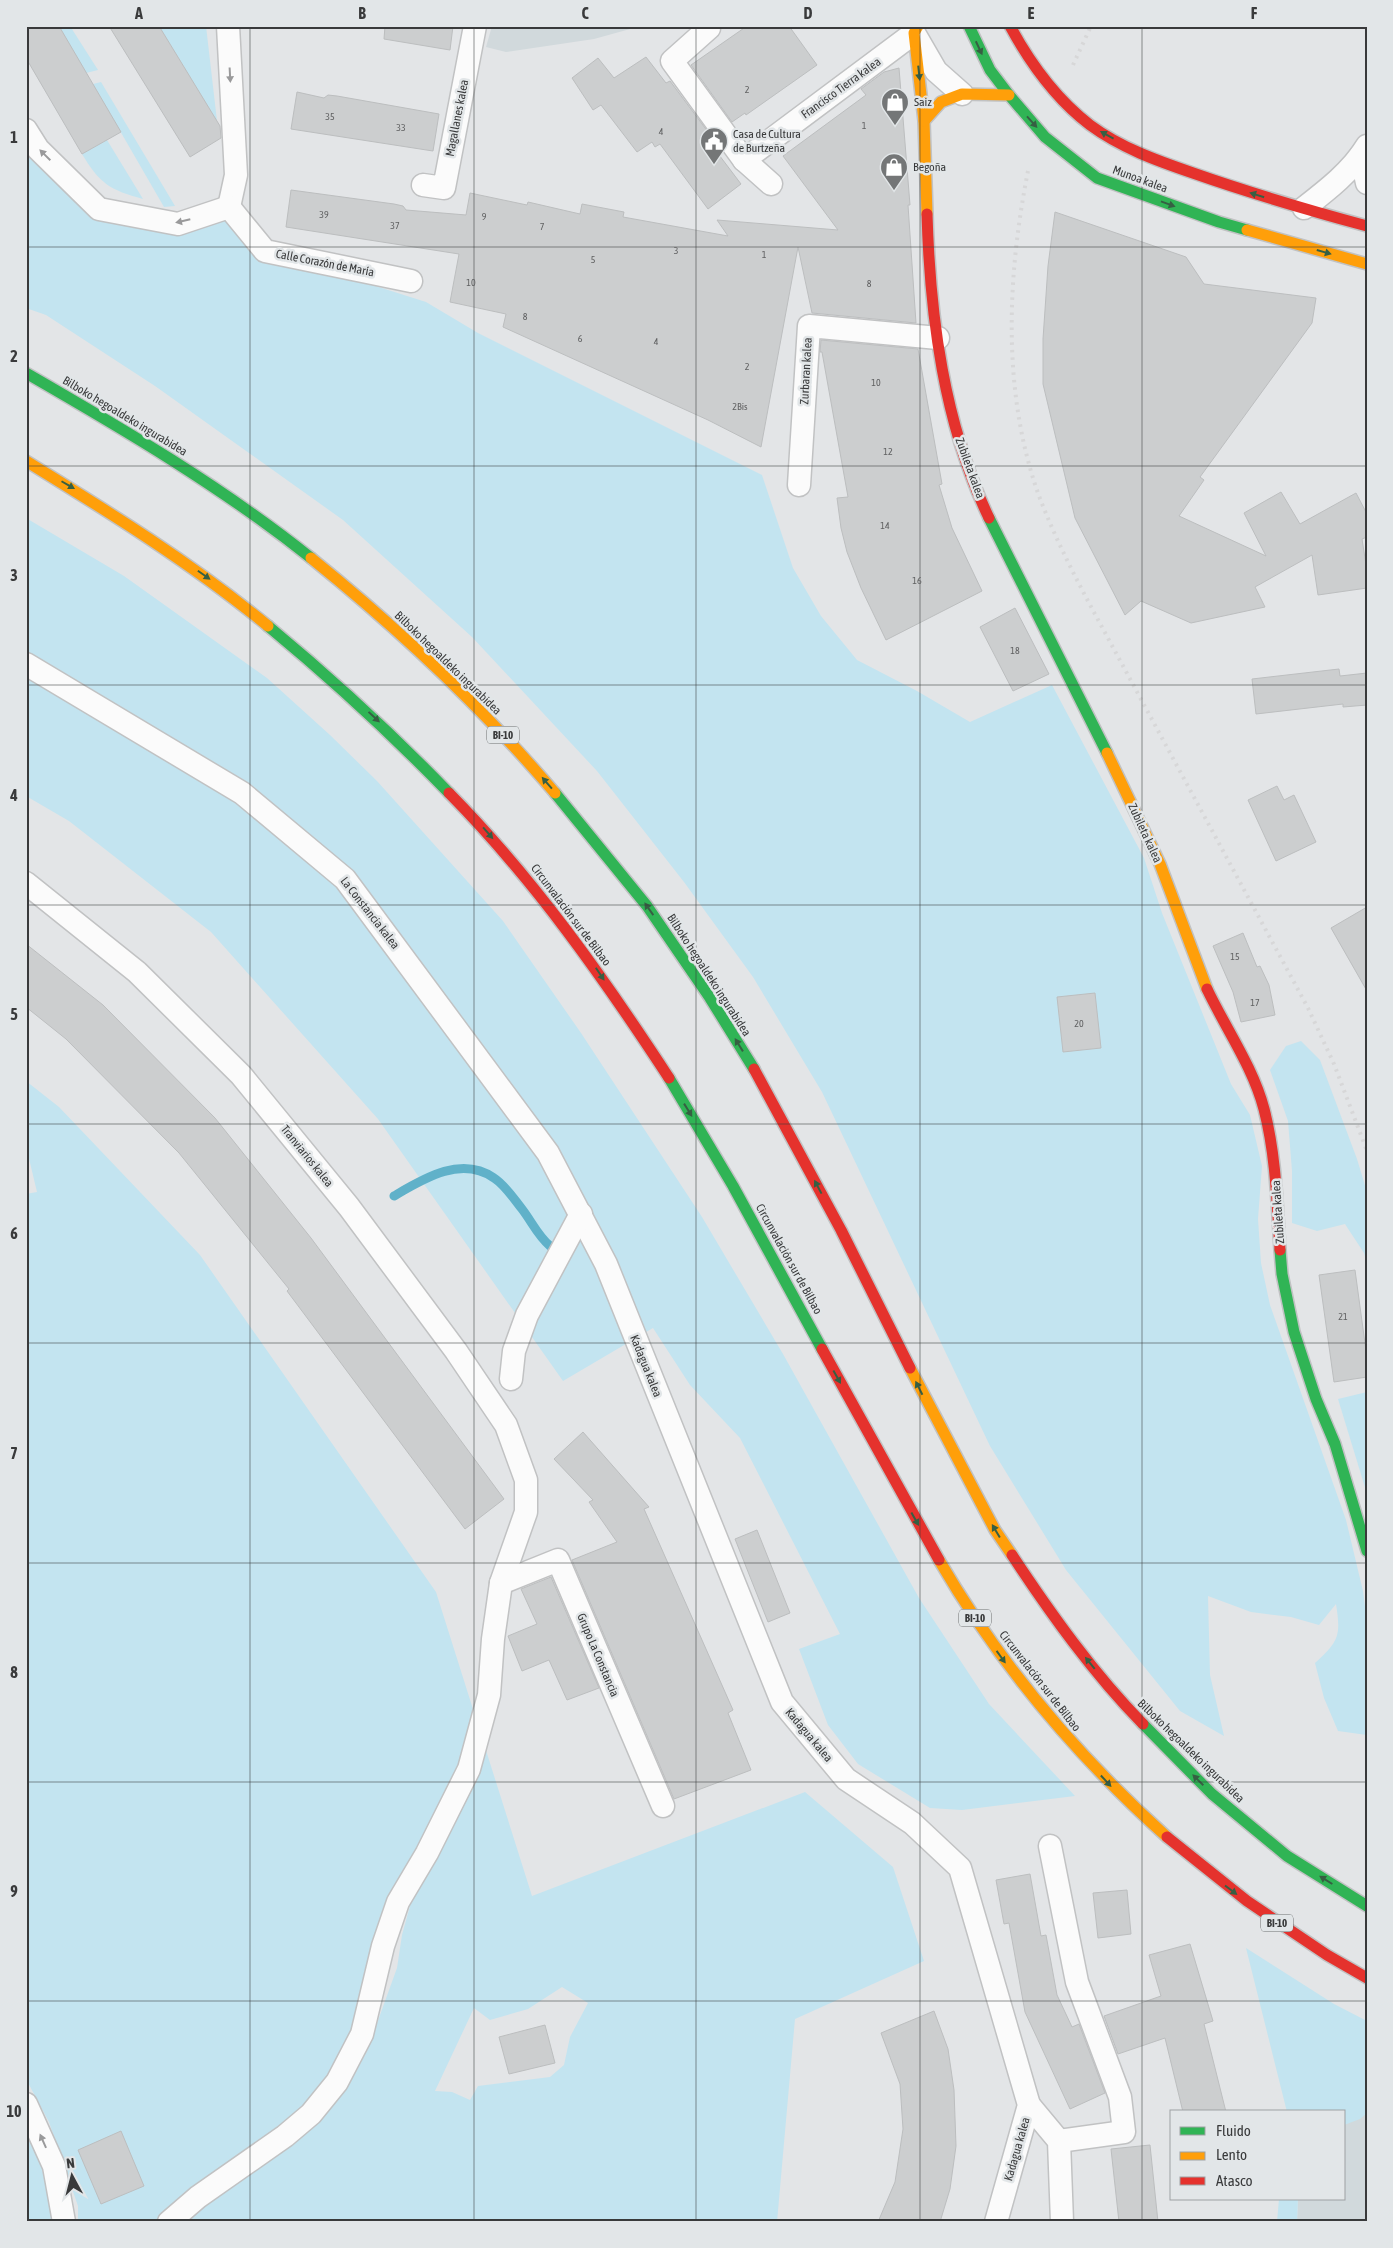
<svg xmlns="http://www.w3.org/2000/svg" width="1393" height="2248" viewBox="0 0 1393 2248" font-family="'Asap Condensed',sans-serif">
  <rect width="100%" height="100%" fill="#e3e5e7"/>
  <g fill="#d1d9dc">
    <path d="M492 26H641L594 39 506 52 486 47Z"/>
    <path d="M1367 2113V2222H1297L1298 2199H1344V2125Z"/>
  </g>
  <g fill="#c3e4f0" fill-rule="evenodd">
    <path d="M59 26H70L98 70 86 73Z"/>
    <path d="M159 26H206L217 121Z"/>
    <path d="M101 82 175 206 164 207 93 84Z"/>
    <path d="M26 130 99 209 178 224 229 207 265 251 426 302 478 333 762 475 793 568 821 616 857 660 917 691 970 722 1052 685 1144 858 1162 913 1231 1084 1250 1115 1262 1166 1258 1219 1261 1263 1270 1305 1346 1520 1363 1591 1367 1622V1735L1338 1731 1324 1698 1315 1663C1339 1641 1341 1636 1336 1604L1319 1625 1291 1617 1251 1612 1208 1596 1210 1675 1224 1736 1180 1711 1066 1570 990 1446 822 1092 753 977 684 882 597 771 472 637 343 520 155 386 46 315 26 308Z"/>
    <path d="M107 140 143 199C110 190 100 184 82 154Z"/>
    <path d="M26 518 124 576 267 678 330 735 377 781 503 921 581 1033 702 1217 783 1354 919 1598 989 1704 1075 1796 962 1810 930 1808 858 1764 828 1725 799 1649 840 1634 740 1438 690 1385 653 1328 563 1381 378 1119 211 932 69 821 26 796Z"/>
    <path d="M1301 1041 1320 1060 1357 1159 1367 1192V1264L1364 1253 1345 1224 1317 1231 1292 1223V1171L1288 1121 1270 1070 1286 1046Z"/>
    <path d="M26 1081 59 1107 200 1255 436 1592 532 1896 805 1792 893 1867 924 1961 795 2019 777 2222H184L310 2129 348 2087 367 2051 397 1968 402 1935 410 1906 388 1903 353 2036 312 2105 182 2202 158 2222H78V2206L49 2122 26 2079V1194L37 1192 26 1146ZM562 1987 588 2003 570 2037 564 2065 550 2077 478 2086 470 2100 452 2092 435 2091 474 2008 490 2020 528 2009Z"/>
    <path d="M1367 1392V1494L1338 1399Z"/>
    <path d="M1246 1948 1334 2004 1367 2021V2113L1360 2119 1344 2125V2112H1287Z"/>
    <path d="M26 2127 42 2168 53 2222H26Z"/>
    <path d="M1279 2199H1298L1297 2222H1277Z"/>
  </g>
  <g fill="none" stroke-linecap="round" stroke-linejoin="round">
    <path stroke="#60b1c9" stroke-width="9" d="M394 1196C423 1179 461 1155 494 1178 505 1185 514 1199 522 1209 532 1222 538 1236 550 1246"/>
  </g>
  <g fill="#cccecf" stroke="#bcbebf">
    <path d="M26 26H59L121 132 82 154 26 58Z"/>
    <path d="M109 26H159L220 126 221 138 190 157Z"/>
    <path d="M385 26H453L450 50 384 39Z"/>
    <path d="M747 26H789L817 65 746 115 745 113 732 122 691 65Z"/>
    <path d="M646 57 666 83 670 81 711 136 707 139 741 184 708 209 660 144 655 147 652 142 637 152 601 105 593 110 572 78 598 58 614 78Z"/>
    <path d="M899 68 910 205H908L916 323 812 313 798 247 761 447 708 420 503 327 506 314 450 302 459 254 286 227 291 190 394 204 403 206 406 210 466 215 470 193 527 205 528 202 580 214 582 204 624 212 623 217 728 236 717 220 838 230 783 156 866 95 861 89 884 72Z"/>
    <path d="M297 92 324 98 328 95 337 96 439 114 433 151 291 129Z"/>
    <path d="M1055 212 1186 257 1204 284 1316 298 1312 323 1200 477 1204 480 1179 516 1266 556 1244 513 1281 492 1300 524 1356 493 1367 514V537L1362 539 1367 571V588L1318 595 1312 555 1255 587 1265 607 1191 623 1141 601 1125 615 1075 518 1043 384V339L1048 266Z"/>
    <path d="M821 340 918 349 942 484 939 485 952 528 982 591 886 640 861 588 847 552 841 528 837 498 848 497 822 352H820Z"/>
    <path d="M1015 608 1049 674 1013 691 980 627Z"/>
    <path d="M1339 669 1340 676 1367 673V705L1343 707V704L1256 714 1252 679Z"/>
    <path d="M1277 786 1284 800 1294 795 1316 842 1276 861 1248 800Z"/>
    <path d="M1367 907V991L1331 928Z"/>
    <path d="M1243 933 1257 967 1260 966 1269 985 1275 1015 1241 1022 1233 992 1213 946Z"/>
    <path d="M26 944 103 1005 215 1118 311 1238 504 1499 465 1529 287 1291 289 1289 179 1153 66 1039 26 1007Z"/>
    <path d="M1095 993 1101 1048 1063 1052 1057 997Z"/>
    <path d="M1355 1270 1367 1358V1377L1334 1382 1319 1275Z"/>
    <path d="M583 1432 649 1507 644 1509 733 1710 728 1713 751 1770 674 1799 572 1560 617 1542 589 1502 593 1500 554 1459Z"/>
    <path d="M757 1530 790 1613 768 1622 735 1539Z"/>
    <path d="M551 1577 599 1688 567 1700 549 1660 522 1671 508 1636 537 1624 521 1589Z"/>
    <path d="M1030 1874 1041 1936 1046 1935 1057 1995 1072 2027 1079 2024 1105 2093 1070 2109 1025 2012 1009 1923 1004 1924 996 1880Z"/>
    <path d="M1127 1890 1131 1934 1098 1938 1093 1893Z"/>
    <path d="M1190 1944 1213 2021 1204 2024 1226 2112H1183L1165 2038 1118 2054 1104 2016 1161 1996 1149 1955Z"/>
    <path d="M934 2011 948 2049 954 2090 956 2146 950 2189 940 2222H878L895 2182 903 2129 900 2084 881 2033Z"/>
    <path d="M545 2025 555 2063 509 2074 499 2037Z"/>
    <path d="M121 2131 144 2186 101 2204 78 2150Z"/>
    <path d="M1150 2145 1158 2222H1119L1111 2149Z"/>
  </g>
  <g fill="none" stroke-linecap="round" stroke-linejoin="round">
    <g stroke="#c1c2c3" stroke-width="25">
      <g id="street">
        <path d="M228 26 236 175 229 207"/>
        <path d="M709 28 672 61 744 160 914 33 936 71 962 94"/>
        <path d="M26 130 38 149 99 209 178 224 229 207"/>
        <path d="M1361 155 1367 183"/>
        <path d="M744 160 771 184"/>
        <path d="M423 185 444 188 475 26"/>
        <path d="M229 207 265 251 411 281"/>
        <path d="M1304 208C1326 191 1352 171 1367 146"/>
        <path d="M799 485 809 326 938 338"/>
        <path d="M26 664 242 793 345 879 548 1153 606 1264 782 1702 846 1779 912 1823 960 1868 1029 2105 996 2222"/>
        <path d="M26 883 137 972 241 1075 349 1207 456 1351 506 1425 526 1480V1512L501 1583 493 1639 489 1695 469 1769 427 1853 398 1902 383 1946 362 2034 337 2082 311 2114 285 2136 198 2197 169 2222"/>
        <path d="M511 1379 514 1351 527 1315 581 1214"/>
        <path d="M501 1583 558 1560 663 1806"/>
        <path d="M1050 1846 1077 1982 1120 2097 1124 2132 1059 2141"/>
        <path d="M26 2104 54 2166 64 2222"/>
        <path d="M1029 2105 1059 2141 1062 2222"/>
      </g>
    </g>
    <g stroke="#c1c2c3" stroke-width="14">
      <g id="fast">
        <path d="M969 26 990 70 1009 95 1045 137 1097 178 1219 222 1247 230"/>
        <path d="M26 373C125 430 222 487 311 558"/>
        <path d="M989 518 1107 753"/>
        <path d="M268 626C332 679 392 734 449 793"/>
        <path d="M555 793 647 906 710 998 754 1069"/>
        <path d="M669 1078 733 1186 822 1349"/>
        <path d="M1280 1250 1282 1274 1294 1332 1316 1399 1335 1444 1367 1551"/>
        <path d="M1143 1724 1212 1794 1287 1856 1367 1906"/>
      </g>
    </g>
    <g stroke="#c1c2c3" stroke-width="14">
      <g id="slow">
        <path d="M918 26 914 33 924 121 927 214"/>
        <path d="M924 121 941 102 962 94 1009 95"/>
        <path d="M1247 230 1367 264"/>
        <path d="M26 461C109 512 193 564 268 626"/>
        <path d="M311 558C399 629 482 707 555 793"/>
        <path d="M1107 753 1160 864 1207 989"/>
        <path d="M910 1368 995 1530 1012 1555"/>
        <path d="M939 1560C1000 1665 1077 1756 1167 1837"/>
      </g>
    </g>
    <g stroke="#c1c2c3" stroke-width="14">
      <g id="jam">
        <path d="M1010 26C1030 63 1056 99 1090 125 1121 148 1158 161 1193 173 1250 193 1308 210 1367 226"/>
        <path d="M927 214C930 317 944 424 989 518"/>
        <path d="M449 793C534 879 603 977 669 1078"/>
        <path d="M1207 989C1226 1029 1253 1067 1264 1109 1276 1155 1277 1203 1280 1250"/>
        <path d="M754 1069 841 1230 910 1368"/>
        <path d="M822 1349 939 1560"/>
        <path d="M1012 1555C1051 1614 1093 1673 1143 1724"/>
        <path d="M1167 1837 1247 1901 1327 1955 1367 1978"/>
      </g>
    </g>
    <use href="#street" stroke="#fbfbfb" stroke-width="22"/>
    <use href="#fast" stroke="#30b455" stroke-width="11"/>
    <use href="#slow" stroke="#ff9f0a" stroke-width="11"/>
    <use href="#jam" stroke="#e5322d" stroke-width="11"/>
    <g stroke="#d7d7d8" stroke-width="4" stroke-dasharray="2.5 5" stroke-linecap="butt">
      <path d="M1073 65 1091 26"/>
      <path d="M1028 171C1007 277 1002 393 1039 496 1055 538 1075 577 1096 616L1308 1008 1334 1064 1367 1151"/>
    </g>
  </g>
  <defs><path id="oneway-solid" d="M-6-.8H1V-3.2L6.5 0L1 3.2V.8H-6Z" transform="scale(1.25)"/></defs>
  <g fill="#365f43">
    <use href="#oneway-solid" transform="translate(979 48) rotate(65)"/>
    <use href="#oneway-solid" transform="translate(919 73) rotate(84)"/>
    <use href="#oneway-solid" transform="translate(1032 122) rotate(48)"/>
    <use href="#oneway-solid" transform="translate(1107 135) rotate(-151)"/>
    <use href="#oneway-solid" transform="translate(1257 195) rotate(-163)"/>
    <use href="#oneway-solid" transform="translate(1168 204) rotate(20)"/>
    <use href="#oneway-solid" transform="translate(1324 252) rotate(16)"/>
    <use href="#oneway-solid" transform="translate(68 485) rotate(30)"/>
    <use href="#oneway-solid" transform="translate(204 575) rotate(35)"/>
    <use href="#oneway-solid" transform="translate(374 717) rotate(43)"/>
    <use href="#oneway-solid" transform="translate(547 783) rotate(-131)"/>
    <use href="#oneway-solid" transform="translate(488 833) rotate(49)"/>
    <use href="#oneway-solid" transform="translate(649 909) rotate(-125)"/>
    <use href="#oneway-solid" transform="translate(600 974) rotate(56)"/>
    <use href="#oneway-solid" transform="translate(739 1045) rotate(-122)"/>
    <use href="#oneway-solid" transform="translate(688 1110) rotate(58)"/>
    <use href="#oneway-solid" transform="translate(818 1187) rotate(-118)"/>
    <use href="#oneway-solid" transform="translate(837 1377) rotate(61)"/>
    <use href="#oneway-solid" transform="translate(919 1388) rotate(-117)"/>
    <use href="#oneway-solid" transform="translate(915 1519) rotate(61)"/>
    <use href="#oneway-solid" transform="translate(996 1531) rotate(-121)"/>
    <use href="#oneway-solid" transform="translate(1001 1657) rotate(54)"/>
    <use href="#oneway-solid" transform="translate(1090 1663) rotate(-129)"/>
    <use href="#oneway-solid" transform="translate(1198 1780) rotate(-135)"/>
    <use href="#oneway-solid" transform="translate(1106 1781) rotate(47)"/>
    <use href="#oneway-solid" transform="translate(1326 1880) rotate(-148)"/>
    <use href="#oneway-solid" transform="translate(1231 1890) rotate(37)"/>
  </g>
  <g fill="#9a9a9b">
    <use href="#oneway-solid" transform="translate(230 75) rotate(87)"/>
    <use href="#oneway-solid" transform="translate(45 155) rotate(-135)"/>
    <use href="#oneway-solid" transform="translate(183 221) rotate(167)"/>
    <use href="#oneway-solid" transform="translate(43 2141) rotate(-114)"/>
  </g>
  <path fill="none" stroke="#393a3b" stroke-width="1" stroke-opacity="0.55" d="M250 26V2222M474 26V2222M696 26V2222M920 26V2222M1142 26V2222M26 247H1367M26 466H1367M26 685H1367M26 905H1367M26 1124H1367M26 1343H1367M26 1563H1367M26 1782H1367M26 2001H1367"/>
  <defs>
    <g id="shop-pin" transform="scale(1.4375)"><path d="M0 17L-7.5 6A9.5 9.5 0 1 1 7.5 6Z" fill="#747677" stroke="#e2e6e8"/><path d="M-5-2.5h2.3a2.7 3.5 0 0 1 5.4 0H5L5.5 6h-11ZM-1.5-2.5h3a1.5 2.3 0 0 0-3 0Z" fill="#fff"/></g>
    <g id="civic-pin" transform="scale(1.4375)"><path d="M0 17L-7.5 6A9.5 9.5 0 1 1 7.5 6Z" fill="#747677" stroke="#e2e6e8"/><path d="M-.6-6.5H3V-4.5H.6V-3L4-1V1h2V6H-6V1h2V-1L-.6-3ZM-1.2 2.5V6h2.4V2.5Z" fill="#fff"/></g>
  </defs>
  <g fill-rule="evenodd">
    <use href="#shop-pin" x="895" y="102"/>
    <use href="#civic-pin" x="714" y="141"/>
    <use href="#shop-pin" x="894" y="167"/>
  </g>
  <g text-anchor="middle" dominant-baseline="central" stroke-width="5" stroke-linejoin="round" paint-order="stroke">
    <g font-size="10" fill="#606162">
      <text x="747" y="89">2</text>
      <text x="330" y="116">35</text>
      <text x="864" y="125">1</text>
      <text x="401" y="127">33</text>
      <text x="661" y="131">4</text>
      <text x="324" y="214">39</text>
      <text x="484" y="216">9</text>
      <text x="395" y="225">37</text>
      <text x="542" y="226">7</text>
      <text x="676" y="250">3</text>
      <text x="764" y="254">1</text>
      <text x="593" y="259">5</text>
      <text x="471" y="282">10</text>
      <text x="869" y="283">8</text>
      <text x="525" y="316">8</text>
      <text x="580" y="338">6</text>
      <text x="656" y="341">4</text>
      <text x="747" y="366">2</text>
      <text x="876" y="382">10</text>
      <text x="740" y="406">2Bis</text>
      <text x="888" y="451">12</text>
      <text x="885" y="525">14</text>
      <text x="917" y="580">16</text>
      <text x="1015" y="650">18</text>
      <text x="1235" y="956">15</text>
      <text x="1255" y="1002">17</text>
      <text x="1079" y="1023">20</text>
      <text x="1343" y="1316">21</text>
    </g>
    <g fill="#e2e6e8" stroke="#6c6e6f" stroke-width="1">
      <rect x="487" y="726.5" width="32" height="17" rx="4"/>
      <rect x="959" y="1609.5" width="32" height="17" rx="4"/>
      <rect x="1261" y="1914.5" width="32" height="17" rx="4"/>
    </g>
    <g font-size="11" font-weight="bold" fill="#393a3b">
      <text x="503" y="735">BI-10</text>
      <text x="975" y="1618">BI-10</text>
      <text x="1277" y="1923">BI-10</text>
    </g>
    <g font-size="12" fill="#393a3b" stroke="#e2e6e8">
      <text transform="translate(841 88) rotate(-36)">Francisco Tierra kalea</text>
      <text transform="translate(457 118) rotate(-79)">Magallanes kalea</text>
      <text transform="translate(1140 179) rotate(20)">Munoa kalea</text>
      <text transform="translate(325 263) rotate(11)">Calle Corazón de María</text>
      <text transform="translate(806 371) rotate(-87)">Zurbaran kalea</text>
      <text transform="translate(125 416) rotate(31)">Bilboko hegoaldeko ingurabidea</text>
      <text transform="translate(970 468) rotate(70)">Zubileta kalea</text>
      <text transform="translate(448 663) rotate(44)">Bilboko hegoaldeko ingurabidea</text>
      <text transform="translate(1145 833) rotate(65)">Zubileta kalea</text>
      <text transform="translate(370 913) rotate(52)">La Constancia kalea</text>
      <text transform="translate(571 915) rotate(53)">Circunvalación sur de Bilbao</text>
      <text transform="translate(709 975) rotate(57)">Bilboko hegoaldeko ingurabidea</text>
      <text transform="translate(307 1156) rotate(51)">Tranviarios kalea</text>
      <text transform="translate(1278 1212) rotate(-94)">Zubileta kalea</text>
      <text transform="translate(789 1259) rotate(61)">Circunvalación sur de Bilbao</text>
      <text transform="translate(646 1366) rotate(68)">Kadagua kalea</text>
      <text transform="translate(598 1655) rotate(67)">Grupo La Constancia</text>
      <text transform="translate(1040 1681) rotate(52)">Circunvalación sur de Bilbao</text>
      <text transform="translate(809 1735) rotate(50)">Kadagua kalea</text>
      <text transform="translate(1191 1751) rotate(44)">Bilboko hegoaldeko ingurabidea</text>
      <text transform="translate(1017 2149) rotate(-74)">Kadagua kalea</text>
    </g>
    <g font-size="12" fill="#393a3b" stroke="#e2e6e8" text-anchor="start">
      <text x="914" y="102">Saiz</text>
      <text x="733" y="134">Casa de Cultura<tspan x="733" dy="14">de Burtzeña</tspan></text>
      <text x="913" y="167">Begoña</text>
    </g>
  </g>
  <rect width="1393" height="2248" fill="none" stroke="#e2e6e8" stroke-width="55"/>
  <rect x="1170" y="2110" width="175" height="90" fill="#e2e6e8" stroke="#9ea1a3"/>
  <rect x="1180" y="2127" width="25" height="8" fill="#30b455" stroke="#9ea1a3"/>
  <text x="1216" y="2136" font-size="15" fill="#393a3b">Fluido</text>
  <rect x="1180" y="2152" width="25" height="8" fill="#ff9f0a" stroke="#9ea1a3"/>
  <text x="1216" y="2160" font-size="15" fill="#393a3b">Lento</text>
  <rect x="1180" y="2177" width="25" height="8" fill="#e5322d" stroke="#9ea1a3"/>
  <text x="1216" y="2186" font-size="15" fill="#393a3b">Atasco</text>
  <g transform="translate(72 2176) rotate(353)" stroke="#e2e6e8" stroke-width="4" paint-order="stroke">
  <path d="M0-4L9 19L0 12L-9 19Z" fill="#393a3b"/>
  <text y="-8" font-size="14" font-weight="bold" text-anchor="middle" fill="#393a3b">N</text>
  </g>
  <rect x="28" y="28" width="1338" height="2192" fill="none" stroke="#393a3b" stroke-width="2"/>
  <g font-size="16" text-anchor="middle" font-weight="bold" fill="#393a3b">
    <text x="139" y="19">A</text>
    <text x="362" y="19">B</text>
    <text x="585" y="19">C</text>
    <text x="808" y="19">D</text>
    <text x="1031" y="19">E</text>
    <text x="1254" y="19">F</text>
    <text x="14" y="143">1</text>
    <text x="14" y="362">2</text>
    <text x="14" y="581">3</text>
    <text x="14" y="801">4</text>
    <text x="14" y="1020">5</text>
    <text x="14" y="1239">6</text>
    <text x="14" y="1459">7</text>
    <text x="14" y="1678">8</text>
    <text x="14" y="1897">9</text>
    <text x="14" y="2117">10</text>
  </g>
</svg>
